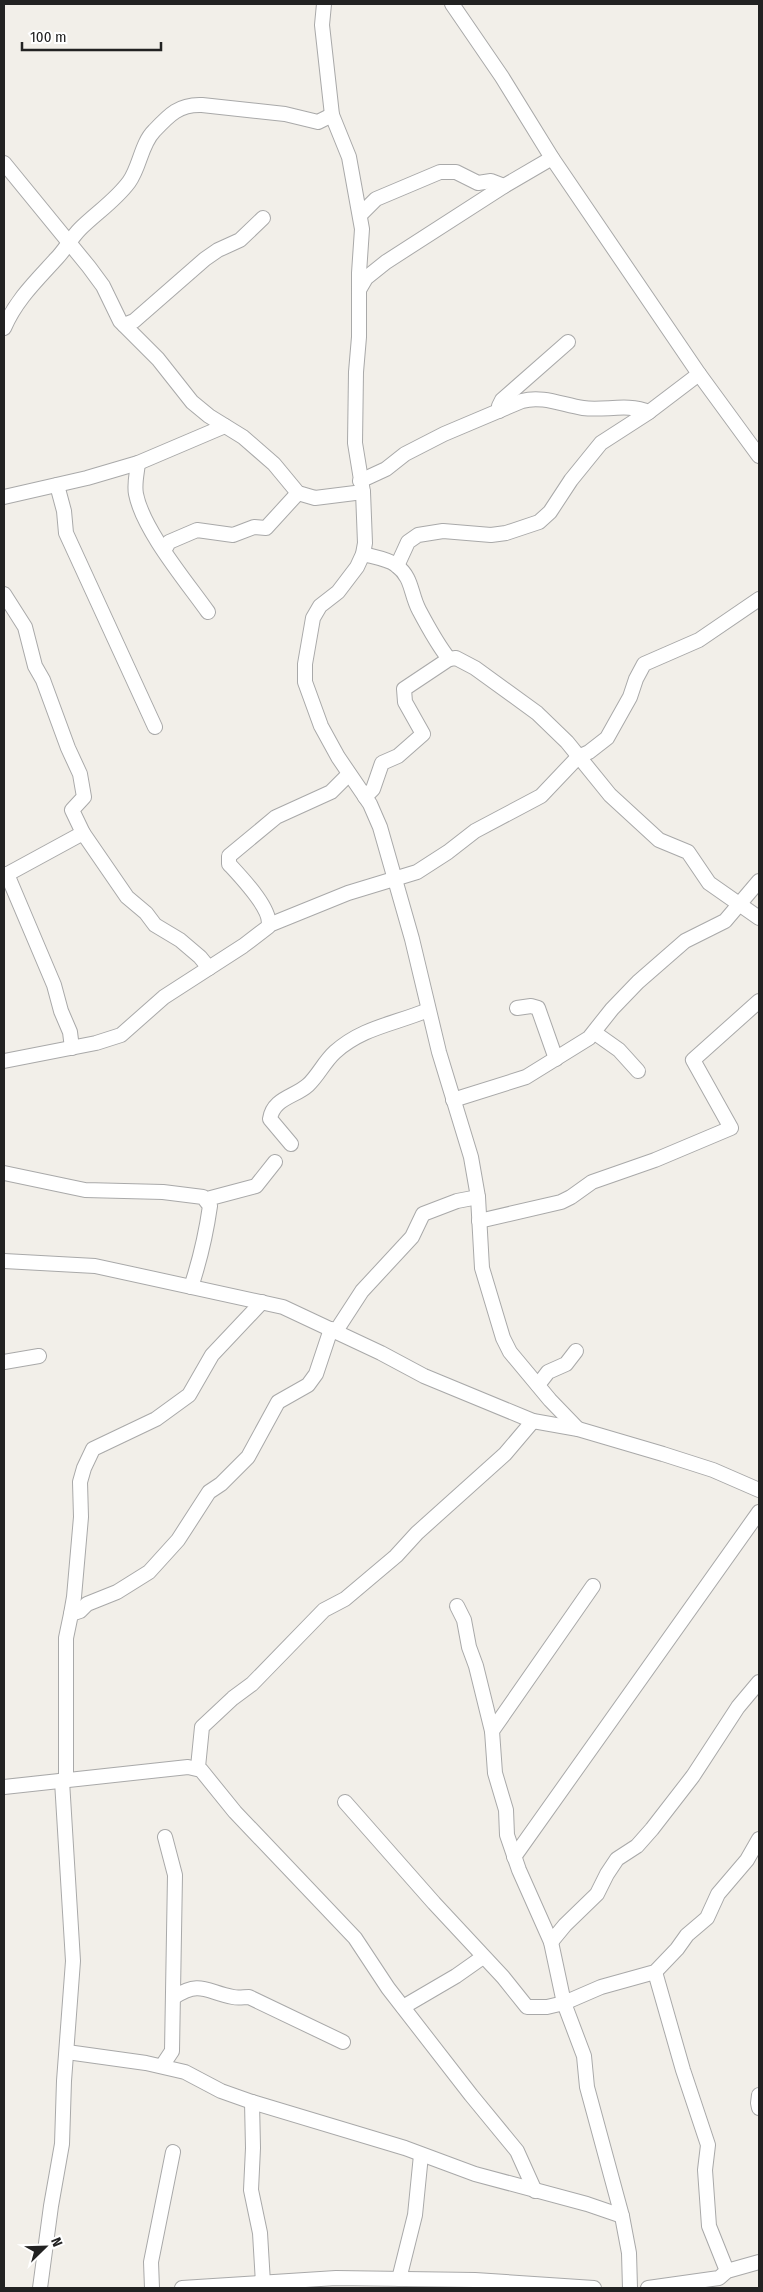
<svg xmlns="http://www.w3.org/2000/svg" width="763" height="2292" viewBox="0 0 763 2292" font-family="'Fira Sans Condensed',sans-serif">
  <rect width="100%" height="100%" fill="#f2efe9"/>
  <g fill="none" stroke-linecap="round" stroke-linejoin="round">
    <g stroke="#a9a9a9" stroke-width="16">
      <g id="minor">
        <path d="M324 4 322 25 332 115 349 157 362 229 359 273V337L356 372 355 443 363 492 365 543 363 554 357 567 338 592 320 606 313 618 305 664V682L321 726 338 757 370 804 380 827 412 939 439 1052 471 1157 478 1197 482 1268 503 1338 510 1352 550 1400 578 1429"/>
        <path d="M452 4 502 77 552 158 699 374 759 456"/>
        <path d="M4 163 89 267 103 286 120 321 158 359 192 402 209 416 243 437 274 464 298 493 315 498 363 492"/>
        <path d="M360 215 376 199 440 172H456L478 183 491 181 504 186 552 158"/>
        <path d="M359 290 366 278 386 262 504 186"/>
        <path d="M124 325 134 321 205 259 218 250 240 240 263 218"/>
        <path d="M4 328C16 300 36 281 56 259 65 250 71 238 80 229 96 213 115 201 129 182 140 167 141 144 154 131 169 115 179 104 202 105L285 114 318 122 332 115"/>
        <path d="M499 411V406L502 400 568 342"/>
        <path d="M138 463C137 473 134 484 136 494 143 530 186 581 208 612"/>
        <path d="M360 481 386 469 405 454 444 434 522 401C542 395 563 405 583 408 605 411 627 403 649 412L699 374"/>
        <path d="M57 485 64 511 66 533 155 727"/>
        <path d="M4 497 87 478 138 463 225 426"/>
        <path d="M165 549 169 542 197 530 233 535 254 527 266 528 298 493"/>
        <path d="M363 554C374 557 388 559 396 565 413 578 410 593 419 610 428 627 437 644 449 659L404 689 405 702 423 734 398 756 382 763 373 789 365 797"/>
        <path d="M397 566 408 542 418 535 443 531 491 535 506 533 539 522 550 512 571 480 601 443 649 412"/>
        <path d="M4 594 25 627 35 666 43 680 68 748 80 774 84 797 72 810 83 833 4 876"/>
        <path d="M449 659 456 658 475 668 537 713 567 742 610 795 659 840 688 852 709 883 759 918"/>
        <path d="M83 833 127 897 146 913 155 925 180 940 200 957 209 968"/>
        <path d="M7 874 54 985 61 1011 70 1032 72 1048"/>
        <path d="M269 925 348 893 417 872 448 852 475 831 541 796 578 757 589 752 607 738 630 697 636 679 644 664 699 640 759 599"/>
        <path d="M517 1008 531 1006 538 1008 556 1059"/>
        <path d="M595 1033 619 1050 638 1071"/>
        <path d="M4 1061 96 1043 121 1035 164 997 243 946 268 927C274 911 240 876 229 864V856L276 817 331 792 349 774"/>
        <path d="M453 1100 526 1077 589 1038 612 1009 638 982 685 941 725 921 759 881"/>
        <path d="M291 1144 270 1119C273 1098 295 1097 308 1085 318 1076 324 1062 335 1052 363 1027 395 1024 428 1010"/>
        <path d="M4 1173 85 1190 163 1192 203 1197 210 1206C206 1234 200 1260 191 1287"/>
        <path d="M207 1199 256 1186 275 1162"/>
        <path d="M479 1221 561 1202 571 1197 592 1182 655 1160 731 1128 693 1060 759 1001"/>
        <path d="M4 1261 95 1266 283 1307 381 1353 424 1376 533 1421 578 1429 663 1454 713 1470 759 1490"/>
        <path d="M336 1331 362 1291 412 1237 423 1214 457 1201 478 1197"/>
        <path d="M4 1362 39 1356"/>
        <path d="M538 1385 548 1372 566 1364 576 1351"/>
        <path d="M593 1586 492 1731 495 1773 506 1810 507 1835 519 1870 551 1942 564 2003 584 2056 587 2087 622 2216 629 2253 630 2288"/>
        <path d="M457 1606 464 1620 469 1647 476 1666 492 1731"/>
        <path d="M71 1614 74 1597 81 1517 80 1482 84 1468 93 1449 156 1419 189 1395 212 1355 262 1302"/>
        <path d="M198 1767 202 1727 233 1698 252 1684 324 1610 345 1599 396 1556 417 1533 505 1454 533 1421"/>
        <path d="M66 1780V1638L71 1614 80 1611 87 1604 117 1592 149 1572 178 1540 209 1492 221 1484 248 1457 278 1402 308 1385 316 1374 331 1329"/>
        <path d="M4 1787 188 1767 201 1770 235 1812 355 1938 388 1988 471 2095 517 2151 535 2191"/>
        <path d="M345 1802 434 1903 503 1977 527 2007H547L564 2003 601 1987 655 1972 677 1949 687 1935 707 1918 718 1894 747 1860 759 1839"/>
        <path d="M514 1857 759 1512"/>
        <path d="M551 1942 565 1925 597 1894 607 1874 617 1859 637 1846 652 1829 693 1776 738 1707 759 1682"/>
        <path d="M655 1972 683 2070 708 2145 705 2170 709 2226 727 2271"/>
        <path d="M174 1997C201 1980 206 1992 233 1997 238 1998 244 1997 249 1997L343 2042"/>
        <path d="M403 2007 456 1976 483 1957"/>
        <path d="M67 2052 146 2063 185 2072 221 2091 252 2102 405 2148 475 2174 587 2204 622 2216"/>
        <path d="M162 2066 172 2051 175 1875 165 1837"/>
        <path d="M759 2095 758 2103 759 2108"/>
        <path d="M252 2102 253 2148 251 2190 260 2233 263 2283"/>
        <path d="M399 2279 415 2215 421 2155"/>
        <path d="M40 2288 51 2206 62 2144 64 2081 73 1961 62 1781"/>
        <path d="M152 2288 151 2262 173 2152"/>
        <path d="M182 2288 336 2278 475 2280 594 2288"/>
        <path d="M648 2288 719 2278 727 2271 759 2262"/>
      </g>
    </g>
    <use href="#minor" stroke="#fff" stroke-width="14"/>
  </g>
  <rect width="763" height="2292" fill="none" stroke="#222222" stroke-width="10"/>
  <g transform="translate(45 2247) rotate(67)" stroke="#ffffff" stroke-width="4" paint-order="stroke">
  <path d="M0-4L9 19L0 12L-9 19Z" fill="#222222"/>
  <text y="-8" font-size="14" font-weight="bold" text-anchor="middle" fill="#222222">N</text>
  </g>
  <path d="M22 42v8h139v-8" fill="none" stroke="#222222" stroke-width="2.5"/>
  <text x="30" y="42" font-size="15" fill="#222222" stroke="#ffffff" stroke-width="4" paint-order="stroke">100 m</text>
</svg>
